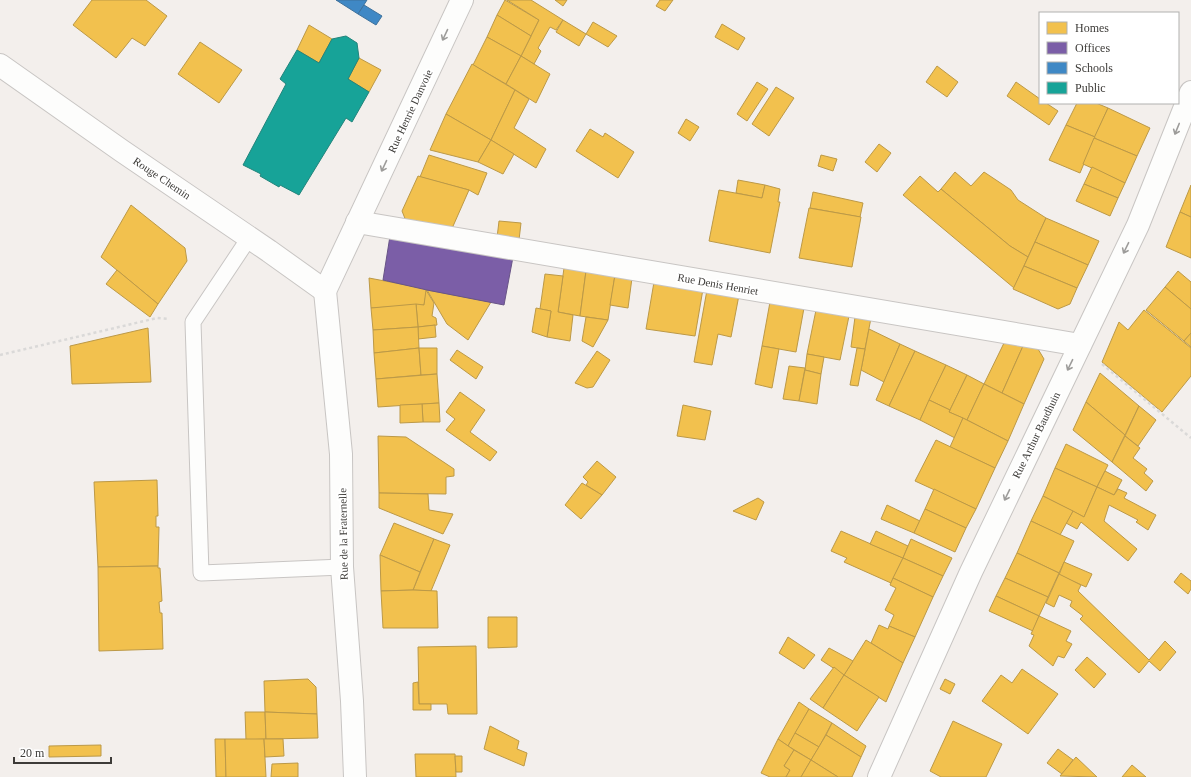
<svg xmlns="http://www.w3.org/2000/svg" width="1191" height="777" viewBox="0 0 1191 777" font-family="Georgia,serif">
  <rect width="100%" height="100%" fill="#f3efec"/>
  <g fill="#f2c14e" stroke="#bc9947">
    <path d="M92 0H146L167 16 145 46 132 38 116 58 73 25Z"/>
    <path d="M505 0 539 20 531 36 497 15Z"/>
    <path d="M507 0H531L563 20 556 30 550 27 538 48 541 51 534 64 521 56 539 20Z"/>
    <path d="M555 0H567L563 6Z"/>
    <path d="M660 0H673L665 11 656 6Z"/>
    <path d="M497 15 531 36 521 56 487 37Z"/>
    <path d="M563 20 586 34 579 46 556 32Z"/>
    <path d="M593 22 617 36 608 47 586 34Z"/>
    <path d="M722 24 745 38 738 50 715 37Z"/>
    <path d="M309 25 332 39 319 63 297 50Z"/>
    <path d="M487 37 521 56 506 84 473 65Z"/>
    <path d="M200 42 242 70 219 103 178 74Z"/>
    <path d="M521 56 550 74 536 103 506 84Z"/>
    <path d="M359 58 381 70 369 92 348 79Z"/>
    <path d="M472 64 515 90 491 140 446 114Z"/>
    <path d="M937 66 958 82 947 97 926 82Z"/>
    <path d="M757 82 768 89 747 121 737 114Z"/>
    <path d="M1016 82 1040 99V103H1046L1058 111 1049 125 1007 96Z"/>
    <path d="M776 87 794 98 769 136 752 124Z"/>
    <path d="M515 90 529 99 514 128 546 149 536 168 491 140Z"/>
    <path d="M1077 103H1096L1108 108 1095 137 1066 125Z"/>
    <path d="M1108 108 1150 128 1137 156 1094 138Z"/>
    <path d="M446 114 491 140 478 162 430 150Z"/>
    <path d="M686 119 699 127 690 141 678 133Z"/>
    <path d="M1066 125 1095 137 1080 173 1049 160Z"/>
    <path d="M590 129 603 137 605 133 634 152 618 178 576 151Z"/>
    <path d="M1094 138 1137 156 1125 183 1083 164Z"/>
    <path d="M491 140 514 154 503 174 478 162Z"/>
    <path d="M879 144 891 153 877 172 865 162Z"/>
    <path d="M429 155 487 173 478 195 469 190 420 177Z"/>
    <path d="M821 155 837 159 833 171 818 166Z"/>
    <path d="M1092 167 1125 183 1118 198 1084 184Z"/>
    <path d="M955 172 971 186 984 172 1011 190 1018 200 1046 218 1028 257 1010 246 941 189Z"/>
    <path d="M418 176 469 190 450 233 406 221 402 211Z"/>
    <path d="M920 176 938 192 941 189 1010 246 1028 257 1014 288 903 195Z"/>
    <path d="M738 180 765 185 762 198 736 193Z"/>
    <path d="M1084 184 1118 198 1110 216 1076 201Z"/>
    <path d="M765 185 780 189 778 202H780L770 253 709 241 719 190 762 198Z"/>
    <path d="M1191 185V217L1180 212Z"/>
    <path d="M813 192 863 203 860 217 810 208Z"/>
    <path d="M131 205 185 248 187 261 158 304 101 257Z"/>
    <path d="M809 208 861 217 852 267 799 258Z"/>
    <path d="M1180 212 1191 217V258L1166 247Z"/>
    <path d="M1046 218 1099 241 1088 265 1035 242Z"/>
    <path d="M499 221 521 223 519 240 497 238Z"/>
    <path d="M1035 242 1088 265 1077 288 1024 266Z"/>
    <path d="M1024 266 1077 288 1070 304 1058 309 1013 289Z"/>
    <path d="M564 268 586 271 580 316 558 312Z"/>
    <path d="M117 270 158 304 150 317 106 284Z"/>
    <path d="M586 271 615 275 608 320 580 316Z"/>
    <path d="M1178 271 1191 282V309L1165 287Z"/>
    <path d="M545 274 563 276 558 312 573 315 570 341 547 337 551 311 540 309Z"/>
    <path d="M615 275 632 278 628 308 610 305Z"/>
    <path d="M369 278 427 289 424 305 371 308Z"/>
    <path d="M654 282 703 289 695 336 646 329Z"/>
    <path d="M1165 287 1191 309V333L1184 341 1146 310Z"/>
    <path d="M426 290 434 303 432 316 436 318 437 325 418 327 416 304 424 305Z"/>
    <path d="M427 290 491 302 468 340 447 324Z"/>
    <path d="M707 290 739 295 731 337 718 334 712 365 694 362Z"/>
    <path d="M770 302 804 308 796 352 762 346Z"/>
    <path d="M416 304 418 327 373 330 371 308Z"/>
    <path d="M536 308 551 311 547 337 532 332Z"/>
    <path d="M816 310 849 316 840 360 807 354Z"/>
    <path d="M1144 310 1191 348V376L1162 412 1102 362 1119 322 1128 330Z"/>
    <path d="M586 317 608 320 593 347 582 341Z"/>
    <path d="M855 317 871 318 865 349 851 347Z"/>
    <path d="M435 325 436 337 418 339V327Z"/>
    <path d="M418 327 419 348 374 353 373 330Z"/>
    <path d="M148 328 151 382 72 384 70 346Z"/>
    <path d="M869 329 900 344 884 382 861 370Z"/>
    <path d="M1191 333V347L1184 341Z"/>
    <path d="M1004 343 1023 346 1002 393 984 384Z"/>
    <path d="M900 344 915 351 889 406 876 400Z"/>
    <path d="M762 346 779 349 772 388 755 384Z"/>
    <path d="M1023 346 1038 349 1044 359 1024 404 1002 393Z"/>
    <path d="M419 348 421 375 376 379 374 353Z"/>
    <path d="M419 348H437V374L421 375Z"/>
    <path d="M857 348 865 349 858 386 850 385Z"/>
    <path d="M457 350 483 367 476 379 450 360Z"/>
    <path d="M597 351 610 360 593 387 587 388 575 383Z"/>
    <path d="M915 351 946 365 920 420 889 406Z"/>
    <path d="M807 354 824 357 821 374 805 370Z"/>
    <path d="M946 365 967 375 950 410 929 400Z"/>
    <path d="M789 366 805 368 799 401 783 399Z"/>
    <path d="M805 370 821 374 817 404 799 401Z"/>
    <path d="M1100 373 1139 406 1125 435 1086 402Z"/>
    <path d="M437 374 439 403 378 407 376 379Z"/>
    <path d="M967 375 984 384 967 420 949 412Z"/>
    <path d="M984 384 1024 404 1008 441 967 420Z"/>
    <path d="M460 392 485 410 470 432 497 452 490 461 446 430 455 419 446 412Z"/>
    <path d="M929 400 950 410 949 412 963 418 955 438 920 420Z"/>
    <path d="M1086 402 1125 435 1112 462 1073 430Z"/>
    <path d="M439 403 440 422H423L422 404Z"/>
    <path d="M422 404 423 422 400 423V405Z"/>
    <path d="M683 405 711 411 705 440 677 436Z"/>
    <path d="M1139 406 1156 420 1138 446 1125 436Z"/>
    <path d="M963 418 1008 441 995 468 950 447Z"/>
    <path d="M378 436 406 437 454 469V476L446 477V494L379 493Z"/>
    <path d="M1125 436 1140 448 1133 458 1147 469 1144 473 1153 481 1146 491 1112 462Z"/>
    <path d="M936 440 995 468 976 509 915 481Z"/>
    <path d="M1066 444 1108 465 1097 487 1055 468Z"/>
    <path d="M597 461 616 477 602 495 586 485 588 482 583 477Z"/>
    <path d="M1055 468 1097 487 1084 517 1043 496Z"/>
    <path d="M1105 471 1122 480 1114 495 1097 487Z"/>
    <path d="M157 480 158 516H156V527H159L158 566 98 567 94 482Z"/>
    <path d="M582 483 602 495 581 519 565 505Z"/>
    <path d="M1097 487 1114 495 1118 489 1127 493 1124 498 1156 515 1148 530 1136 522 1138 520 1109 505 1104 521 1137 549 1128 561 1081 522 1077 529 1066 523 1073 511 1084 517Z"/>
    <path d="M934 489 976 509 966 528 925 509Z"/>
    <path d="M379 493 428 494 429 510 453 514 443 534 379 508Z"/>
    <path d="M1043 496 1073 511 1060 535 1031 521Z"/>
    <path d="M758 498 764 502 756 520 733 511Z"/>
    <path d="M887 505 920 521 914 533 881 519Z"/>
    <path d="M925 509 966 528 955 552 914 533Z"/>
    <path d="M1031 521 1074 541 1059 573 1017 553Z"/>
    <path d="M394 523 434 539 420 572 380 555Z"/>
    <path d="M841 531 903 558 891 583 844 562 847 558 831 551Z"/>
    <path d="M876 531 908 546 903 558 870 544Z"/>
    <path d="M434 539 450 545 431 591 413 590Z"/>
    <path d="M911 539 952 558 943 576 903 558Z"/>
    <path d="M1017 553 1059 573 1048 597 1005 578Z"/>
    <path d="M380 555 420 572 413 590 381 591Z"/>
    <path d="M903 558 943 576 933 597 893 578Z"/>
    <path d="M1064 562 1092 574 1086 587 1059 575Z"/>
    <path d="M158 566V568H160L162 601 159 602 160 613H162L163 649 99 651 98 567Z"/>
    <path d="M1181 573 1191 581V589L1188 594 1174 582Z"/>
    <path d="M1059 574 1081 585 1078 591 1149 660 1165 641 1176 652 1160 671 1149 661 1139 673 1080 619 1083 616 1070 606 1072 601 1059 595 1054 607 1046 603Z"/>
    <path d="M893 578 933 597 915 637 889 626 894 615 885 610 896 588 890 585Z"/>
    <path d="M1005 578 1048 597 1039 616 996 596Z"/>
    <path d="M413 590 437 591 438 628H383L381 591Z"/>
    <path d="M996 596 1039 616 1033 631 989 611Z"/>
    <path d="M1039 616 1071 631 1066 641 1072 644 1064 658 1058 656 1053 666 1029 646 1034 635 1031 634Z"/>
    <path d="M488 617H517V647L488 648Z"/>
    <path d="M879 625 888 629 889 626 915 637 903 663 871 643Z"/>
    <path d="M788 637 815 655 804 669 779 653Z"/>
    <path d="M866 640 903 663 886 702 844 675Z"/>
    <path d="M476 646 477 714H448L447 704H419L418 647Z"/>
    <path d="M829 648 853 661 844 675 821 660Z"/>
    <path d="M1087 657 1106 674 1094 688 1075 670Z"/>
    <path d="M834 667 844 675 823 708 810 699Z"/>
    <path d="M1022 669 1058 694 1028 734 982 701 1001 675 1012 683Z"/>
    <path d="M844 675 879 697 857 731 823 708Z"/>
    <path d="M308 679 316 687 317 714 265 712 264 681Z"/>
    <path d="M945 679 955 684 950 694 940 689Z"/>
    <path d="M418 682 419 704H431V710H413V683Z"/>
    <path d="M799 702 809 709 788 746 778 739Z"/>
    <path d="M809 709 832 723 819 747 795 733Z"/>
    <path d="M245 712H265L266 739 246 740Z"/>
    <path d="M265 712 317 714 318 738 266 739Z"/>
    <path d="M953 721 1002 744 986 777H941L930 771Z"/>
    <path d="M832 723 866 746 861 757 826 735Z"/>
    <path d="M490 726 519 741 517 749 527 753 524 766 484 749Z"/>
    <path d="M795 733 819 747 811 760 788 746Z"/>
    <path d="M826 735 861 757 852 777H838L811 760Z"/>
    <path d="M215 739H225L226 777H216Z"/>
    <path d="M225 739H264L266 777H226Z"/>
    <path d="M264 739H283L284 756 265 757Z"/>
    <path d="M778 739 794 750 784 766 790 770 786 777H770L761 773Z"/>
    <path d="M101 745V756L49 757V746Z"/>
    <path d="M1058 749 1073 760 1062 774 1047 763Z"/>
    <path d="M794 750 811 760 801 777H786L790 770 784 766Z"/>
    <path d="M415 754H455L456 777H416Z"/>
    <path d="M455 756H462V772H456Z"/>
    <path d="M1076 757 1097 777 1060 776Z"/>
    <path d="M811 760 838 777H801Z"/>
    <path d="M298 763V777H271L272 764Z"/>
    <path d="M1132 765 1146 777H1122Z"/>
  </g>
  <path fill="#7b5ea7" stroke="#685486" d="M390 236 513 257 504 305 427 290 383 280Z"/>
  <g fill="#3f88c5" stroke="#3e719b">
    <path d="M336 0H367L358 14Z"/>
    <path d="M364 5 382 16 376 25 358 14Z"/>
  </g>
  <path fill="#17a398" stroke="#22847b" d="M346 36 357 43 359 58 348 79 369 92 352 122 346 118 299 195 280 185 279 187 260 176 261 174 243 165 286 84 280 79 297 50 319 63 332 39Z"/>
  <g fill="none" stroke-linecap="round" stroke-linejoin="round">
    <g stroke="#c8c5c3" stroke-width="17">
      <path id="service" d="M249 238 193 322 201 573 342 567"/>
    </g>
    <g stroke="#c8c5c3" stroke-width="24">
      <g id="minor">
        <path d="M0 65 122 151 269 251 325 291"/>
        <path d="M357 222 1080 345"/>
        <path d="M325 291 341 454 342 567 352 701 355 777"/>
        <path d="M325 291 462 0"/>
        <path d="M879 777 971 572 1138 225 1191 92"/>
      </g>
    </g>
    <g stroke="#dad9d8" stroke-width="2.5" stroke-dasharray="3 3" stroke-linecap="butt">
      <path d="M0 355 157 318 169 319"/>
      <path d="M1102 364 1191 438"/>
    </g>
    <use href="#service" stroke="#fdfdfc" stroke-width="15"/>
    <use href="#minor" stroke="#fdfdfc" stroke-width="22"/>
  </g>
  <defs><path id="oneway-shaft" d="M-6 0H5M1.5-3L5.5 0L1.5 3" fill="none" stroke-width="1.6" stroke-linecap="round" stroke-linejoin="round"/></defs>
  <g stroke="#9d9c9a">
    <use href="#oneway-shaft" transform="translate(445 35) rotate(115)"/>
    <use href="#oneway-shaft" transform="translate(1177 129) rotate(112)"/>
    <use href="#oneway-shaft" transform="translate(384 166) rotate(115)"/>
    <use href="#oneway-shaft" transform="translate(1126 248) rotate(116)"/>
    <use href="#oneway-shaft" transform="translate(1070 365) rotate(116)"/>
    <use href="#oneway-shaft" transform="translate(1007 495) rotate(116)"/>
  </g>
  <g text-anchor="middle" dominant-baseline="central" stroke-width="4" stroke-linejoin="round" paint-order="stroke">
    <g font-size="11" fill="#3d3b38" stroke="#fff">
      <text transform="translate(410 111) rotate(-65)">Rue Henrie Danvoie</text>
      <text transform="translate(162 178) rotate(34)">Rouge Chemin</text>
      <text transform="translate(718 284) rotate(10)">Rue Denis Henriet</text>
      <text transform="translate(1036 435) rotate(-64)">Rue Arthur Baudhuin</text>
      <text transform="translate(343 534) rotate(-91)">Rue de la Fraternelle</text>
    </g>
  </g>
  <rect x="1039" y="12" width="140" height="92" fill="#ffffff" stroke="#b1b1af"/>
  <rect x="1047" y="22" width="20" height="12" fill="#f2c14e" stroke="#b1b1af"/>
  <text x="1075" y="32" font-size="12" fill="#3d3b38">Homes</text>
  <rect x="1047" y="42" width="20" height="12" fill="#7b5ea7" stroke="#b1b1af"/>
  <text x="1075" y="52" font-size="12" fill="#3d3b38">Offices</text>
  <rect x="1047" y="62" width="20" height="12" fill="#3f88c5" stroke="#b1b1af"/>
  <text x="1075" y="72" font-size="12" fill="#3d3b38">Schools</text>
  <rect x="1047" y="82" width="20" height="12" fill="#17a398" stroke="#b1b1af"/>
  <text x="1075" y="92" font-size="12" fill="#3d3b38">Public</text>
  <path d="M14 757v6h97v-6" fill="none" stroke="#3d3b38" stroke-width="2"/>
  <text x="20" y="757" font-size="12" fill="#3d3b38" stroke="#ffffff" stroke-width="3" paint-order="stroke">20 m</text>
</svg>
